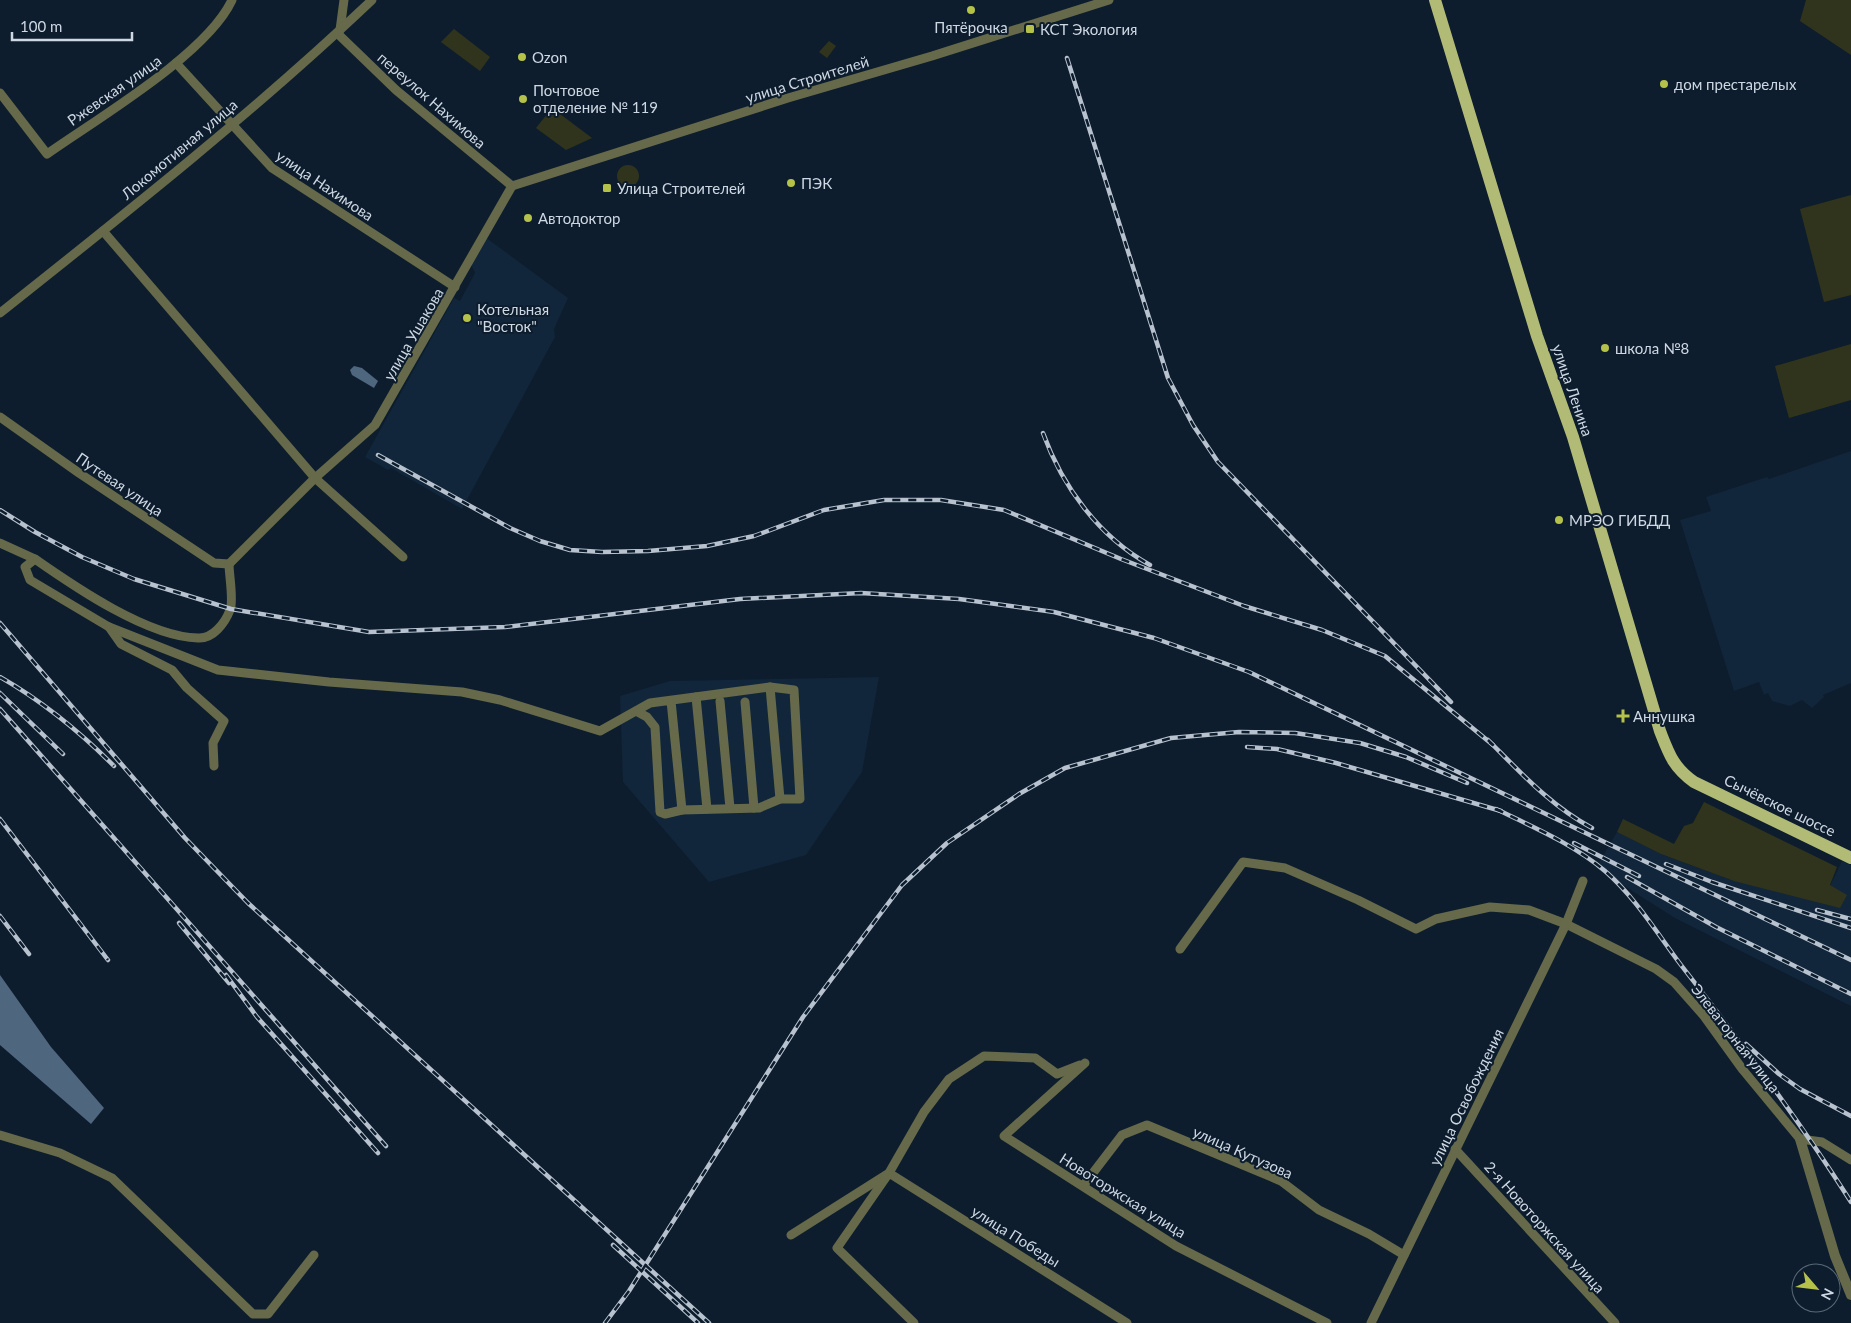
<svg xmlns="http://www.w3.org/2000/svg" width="1851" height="1323" viewBox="0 0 1851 1323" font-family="Lato,sans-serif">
  <rect width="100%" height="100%" fill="#0d1d2d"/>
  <g fill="#11263a">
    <path d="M485 237 568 298 554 329 555 337 462 509 391 468 388 470 365 457 454 298 460 301 475 273 471 264Z"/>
    <path d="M1851 451V683L1823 695 1824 697 1812 708 1802 700 1790 706 1772 701 1768 693 1764 695 1759 682 1734 691 1680 520 1711 511 1706 497 1767 477 1769 479Z"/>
    <path d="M879 677 862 772 806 855 709 882 623 782 620 696 670 681Z"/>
    <path d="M1617 832 1661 854 1734 881 1830 886 1842 861 1851 865V1006L1675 918 1596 868Z"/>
  </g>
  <g fill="#31341c">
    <path d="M1806 0H1851V55L1800 21Z"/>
    <path d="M454 29 490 57 480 71 441 42Z"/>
    <path d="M829 41 836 46 827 58 819 52Z"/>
    <path d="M552 108 592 138 566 150 536 128Z"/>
    <circle cx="628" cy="176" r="11"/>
    <path d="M1851 195V295L1824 302 1800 209Z"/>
    <path d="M1851 344V400L1789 418 1775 366Z"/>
    <path d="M1704 802 1837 867 1830 885 1847 895 1840 908 1734 881 1661 854 1617 832 1623 819 1674 844 1684 826 1693 823Z"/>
  </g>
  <g fill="#4f667f">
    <path d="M354 366 362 368 378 381 374 388 352 375 350 370Z"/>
    <path d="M0 975 51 1047 104 1108 91 1124 0 1045Z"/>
  </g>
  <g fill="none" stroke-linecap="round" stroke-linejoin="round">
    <g stroke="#666a4a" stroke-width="9">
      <path d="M340 30 344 0"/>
      <path d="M337 33 396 90 512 186"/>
      <path d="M176 63 272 168 455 287"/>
      <path d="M0 93 47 154C98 118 207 54 232 0"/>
      <path d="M512 186 788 98 932 56 1109 0"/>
      <path d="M103 231 315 478 403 557"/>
      <path d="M0 313C126 213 255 111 372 0"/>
      <path d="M0 417 79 473 214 563 229 564"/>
      <path d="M0 543 35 559"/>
      <path d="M229 564C229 575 234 601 230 610 225 623 213 639 198 638 148 637 75 587 35 559L25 567 30 580 109 627 218 670 329 682 462 692 500 700 600 731 650 703 770 687 794 690 800 799H780L759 808 682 810 671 701"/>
      <path d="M229 564 315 478 375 425 512 186"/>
      <path d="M109 627 121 644 172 670 187 688 224 721 213 743 214 766"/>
      <path d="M770 687 780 799"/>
      <path d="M696 697 707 809"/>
      <path d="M720 701 730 808"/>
      <path d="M745 702 754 808"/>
      <path d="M636 711 647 717 655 727 660 812 665 814 682 810"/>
      <path d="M1180 949 1243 862 1285 868 1358 900 1416 929 1436 919 1490 907 1529 910 1566 924 1656 969 1674 982 1704 1016 1743 1070 1800 1139 1822 1142 1851 1160"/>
      <path d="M1085 1063 1004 1136 1176 1246 1327 1323"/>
      <path d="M0 1135 60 1153 112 1178 253 1314H268L314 1255"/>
      <path d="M1455 1149 1615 1323"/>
      <path d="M1083 1186 1122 1135 1147 1125 1281 1181 1319 1210 1369 1234 1404 1255"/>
      <path d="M791 1235 889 1173 924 1112 949 1079 984 1056 1035 1058 1057 1074 1080 1065"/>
      <path d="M914 1323 837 1248 889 1173 1127 1323"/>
      <path d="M1371 1323 1566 924 1583 881"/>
    </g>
    <path stroke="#666a4a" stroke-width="10" d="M1800 1139 1835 1256 1851 1295"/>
    <path stroke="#b1bb76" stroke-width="12" d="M1435 0 1537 336 1573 437 1660 731C1669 754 1673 767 1694 782L1851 858"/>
    <g stroke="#b7c2ce" stroke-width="4.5">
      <g id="rail">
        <path d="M1067 58 1168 378 1193 425 1218 462 1451 702"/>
        <path d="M1043 433C1062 486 1099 537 1150 565"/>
        <path d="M378 455 510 528 540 541 570 550 602 552 648 551 707 546 754 536 824 510 884 500H941L1004 510 1121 559 1244 606 1322 630 1385 656 1493 745"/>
        <path d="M0 510 35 532 82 557 134 579 231 609 369 632 505 627 740 599 861 593 959 599 1054 612 1154 638 1249 672 1851 960"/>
        <path d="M0 623 185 838 248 903 709 1323"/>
        <path d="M0 677C42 701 79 731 114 766"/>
        <path d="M0 693 63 754"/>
        <path d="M0 709 386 1146"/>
        <path d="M1488 740C1521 773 1551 806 1592 828"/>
        <path d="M1247 747 1277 749 1336 763 1501 811"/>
        <path d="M1496 809C1533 827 1573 844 1605 871 1635 897 1657 933 1681 965 1741 1042 1799 1120 1851 1202"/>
        <path d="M0 819 108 960"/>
        <path d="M1574 843 1639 876"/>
        <path d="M1666 864 1712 882 1851 928"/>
        <path d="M1627 877 1716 927 1851 994"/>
        <path d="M1817 910 1851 919"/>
        <path d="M0 916 29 954"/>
        <path d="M179 923 229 983"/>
        <path d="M226 975 257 1017 378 1153"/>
        <path d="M1746 1044 1779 1074 1800 1089 1851 1116"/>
        <path d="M613 1245 698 1323"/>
        <path d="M605 1323 629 1291 803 1017 902 885 947 843 1019 794 1065 768 1171 738 1239 732 1295 733 1360 743 1406 757 1467 783"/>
      </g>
    </g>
    <use href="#rail" stroke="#0d1d2d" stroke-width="2.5" stroke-dasharray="8" stroke-linecap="butt"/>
  </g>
  <g fill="#b5c249" stroke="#0d1d2d" stroke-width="2">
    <circle cx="971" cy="10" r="5"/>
    <rect x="1025" y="24" width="10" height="10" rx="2.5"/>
    <circle cx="522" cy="57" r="5"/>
    <circle cx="1664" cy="84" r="5"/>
    <circle cx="523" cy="99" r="5"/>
    <circle cx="791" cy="183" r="5"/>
    <rect x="602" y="183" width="10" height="10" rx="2.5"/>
    <circle cx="528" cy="218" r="5"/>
    <circle cx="467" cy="318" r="5"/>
    <circle cx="1605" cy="348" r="5"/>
    <circle cx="1559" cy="520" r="5"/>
    <path d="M1620.5 708.5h5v5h5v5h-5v5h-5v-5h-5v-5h5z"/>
  </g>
  <g text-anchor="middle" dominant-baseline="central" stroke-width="4" stroke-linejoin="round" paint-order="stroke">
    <g font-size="15" fill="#ced8e3" stroke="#0d1d2d" text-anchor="start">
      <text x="971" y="27" text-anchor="middle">Пятёрочка</text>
      <text x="1040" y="29">КСТ Экология</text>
      <text x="532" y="57">Ozon</text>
      <text x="1674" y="84">дом престарелых</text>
      <text x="533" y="90">Почтовое<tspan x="533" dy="17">отделение № 119</tspan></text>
      <text x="801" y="183">ПЭК</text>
      <text x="617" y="188">Улица Строителей</text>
      <text x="538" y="218">Автодоктор</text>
      <text x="477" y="309">Котельная<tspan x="477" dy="17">"Восток"</tspan></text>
      <text x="1615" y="348">школа №8</text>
      <text x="1569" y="520">МРЭО ГИБДД</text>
      <text x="1633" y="716">Аннушка</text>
    </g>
    <g font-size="15" fill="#ced8e3" stroke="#0d1d2d">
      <text transform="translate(807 79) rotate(-17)">улица Строителей</text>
      <text transform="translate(114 90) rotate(-35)">Ржевская улица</text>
      <text transform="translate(432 100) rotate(41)">переулок Нахимова</text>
      <text transform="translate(179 149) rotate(-40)">Локомотивная улица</text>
      <text transform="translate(325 185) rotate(34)">улица Нахимова</text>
      <text transform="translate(413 334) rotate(-60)">улица Ушакова</text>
      <text transform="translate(1573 390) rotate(71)">улица Ленина</text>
      <text transform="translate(120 484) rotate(34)">Путевая улица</text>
      <text transform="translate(1780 805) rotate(26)">Сычёвское шоссе</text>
      <text transform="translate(1736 1038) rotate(52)">Элеваторная улица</text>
      <text transform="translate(1466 1097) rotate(-64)">улица Освобождения</text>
      <text transform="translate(1243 1152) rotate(24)">улица Кутузова</text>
      <text transform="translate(1123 1195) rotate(32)">Новоторжская улица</text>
      <text transform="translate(1545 1227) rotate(48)">2-я Новоторжская улица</text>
      <text transform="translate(1016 1236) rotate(32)">улица Победы</text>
    </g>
  </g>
  <g transform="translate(1816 1288) rotate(118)"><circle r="24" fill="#0d1d2d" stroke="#5a6876"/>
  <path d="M0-4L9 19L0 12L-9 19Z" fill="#b5c249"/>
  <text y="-8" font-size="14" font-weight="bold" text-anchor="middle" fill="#ced8e3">N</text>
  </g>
  <path d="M12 32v8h120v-8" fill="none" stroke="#ced8e3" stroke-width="2.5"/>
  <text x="20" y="32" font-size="15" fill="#ced8e3" stroke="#0d1d2d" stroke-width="4" paint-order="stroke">100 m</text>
</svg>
